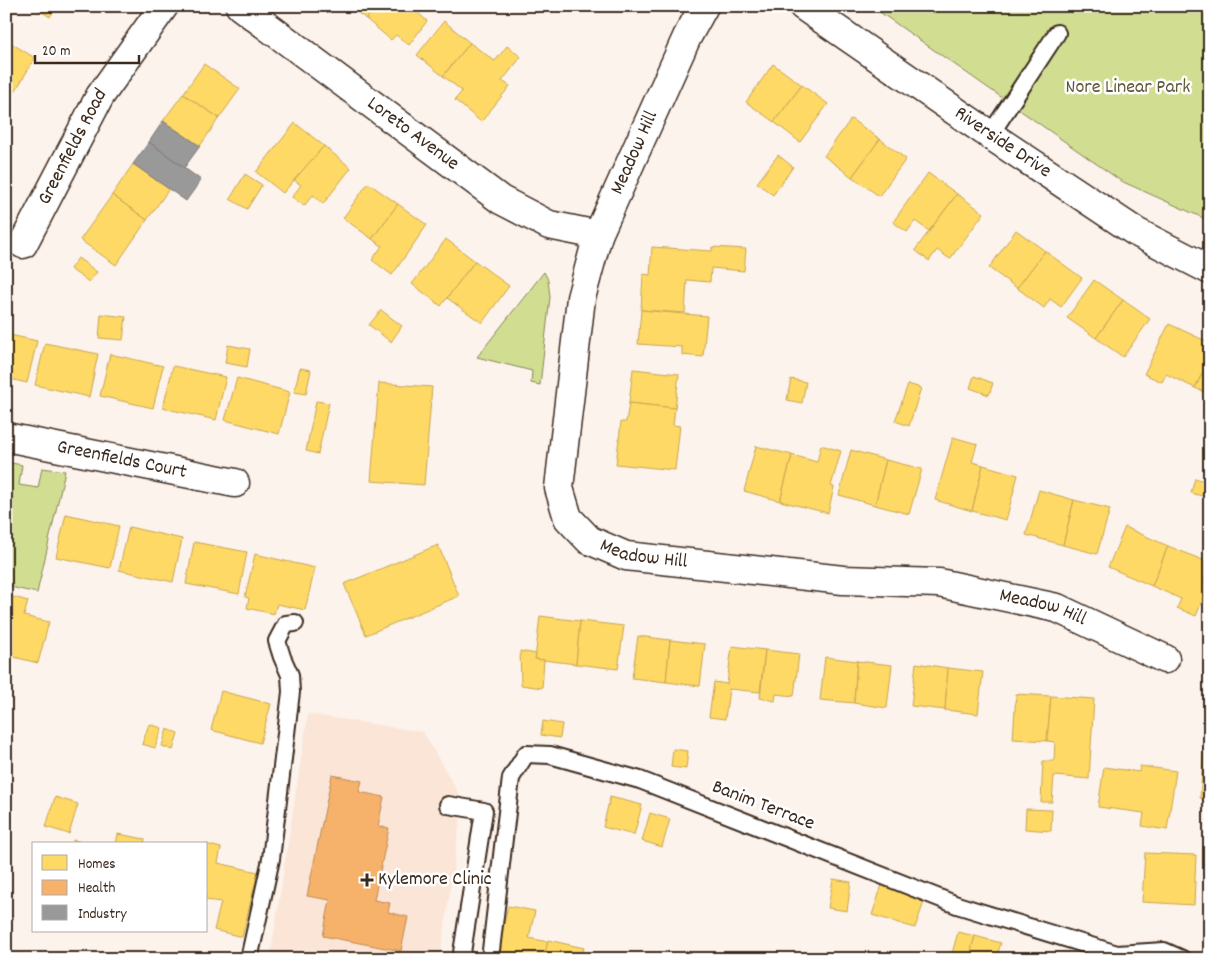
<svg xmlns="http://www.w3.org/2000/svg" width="1216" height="965" viewBox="0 0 1216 965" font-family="Dekko,sans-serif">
  <rect width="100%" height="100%" fill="#fdf3ed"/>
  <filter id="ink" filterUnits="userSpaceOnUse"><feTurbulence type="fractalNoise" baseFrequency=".02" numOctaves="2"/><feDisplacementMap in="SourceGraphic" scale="10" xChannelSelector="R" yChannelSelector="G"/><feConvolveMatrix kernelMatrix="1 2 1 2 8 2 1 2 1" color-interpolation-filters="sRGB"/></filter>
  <g filter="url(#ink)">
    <path fill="#fae5d7" d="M308 714 423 732 463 801 440 959H270Z"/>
    <g fill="#d1de91" stroke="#868458">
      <path d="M871 6H1210V221L1121 181Z"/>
      <path d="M544 272 548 280 550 297 540 385 531 383 532 371 477 357Z"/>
      <path d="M6 462 22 465 19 485 38 488 42 468 65 471 37 593 6 586Z"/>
    </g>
    <g fill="#ffd966" stroke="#c4a450">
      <path d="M33 6H56L50 17Z"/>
      <path d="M349 6H376L366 19Z"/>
      <path d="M376 6H418L415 10 427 21 409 45 396 35 391 40 366 19Z"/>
      <path d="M530 6H544L538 13Z"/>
      <path d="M444 21 470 43 443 76 417 55Z"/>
      <path d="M6 40 35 58 10 100 6 98Z"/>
      <path d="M470 43 495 61 507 46 521 57 502 81 510 86 481 122 455 100 462 91 443 76Z"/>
      <path d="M204 64 240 89 219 118 183 94Z"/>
      <path d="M773 64 802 85 774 122 746 102Z"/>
      <path d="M802 85 828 104 800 142 774 122Z"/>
      <path d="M183 94 219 118 200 146 163 121Z"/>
      <path d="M851 119 880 139 852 177 824 156Z"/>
      <path d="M295 123 324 146 283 193 256 172Z"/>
      <path d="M880 139 906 159 879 196 852 177Z"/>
      <path d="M324 146 351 168 323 204 313 195 304 206 292 197 301 185 294 180Z"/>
      <path d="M778 155 793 167 773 195 757 183Z"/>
      <path d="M133 164 169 189 147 220 112 195Z"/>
      <path d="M928 173 957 194 929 231 915 221 907 232 893 222Z"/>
      <path d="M245 174 262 185 247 209 230 199Z"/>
      <path d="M368 183 398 204 372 239 343 218Z"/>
      <path d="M957 194 984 213 950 259 937 250 929 261 915 250Z"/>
      <path d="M112 195 147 220 116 265 80 240Z"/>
      <path d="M398 204 427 225 392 275 372 260 382 246 372 239Z"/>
      <path d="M1016 230 1045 251 1017 288 989 268Z"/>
      <path d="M446 239 475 261 441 306 412 284Z"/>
      <path d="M652 247 712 251V247L746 249 744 271 711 268 710 282 687 280 685 313 641 310 643 274 650 275Z"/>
      <path d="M1045 251 1082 278 1061 307 1050 299 1044 308 1017 288Z"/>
      <path d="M78 258 97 272 89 282 70 269Z"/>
      <path d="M475 261 509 286 482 323 447 298Z"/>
      <path d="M1094 280 1123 300 1096 338 1067 318Z"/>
      <path d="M1123 300 1150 319 1123 357 1096 338Z"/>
      <path d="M381 310 402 326 391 342 369 325Z"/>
      <path d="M641 310 707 316 703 357 682 355V347L638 344Z"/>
      <path d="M101 314 126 317 123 340 99 338Z"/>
      <path d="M1169 324 1210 343V358L1195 388 1166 374 1162 382 1144 374Z"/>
      <path d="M6 334 37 341 27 383 6 378Z"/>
      <path d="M45 343 98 354 89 397 35 385Z"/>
      <path d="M228 345 250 349 247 367 225 363Z"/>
      <path d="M110 354 163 366 153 408 100 396Z"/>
      <path d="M1210 358V395L1195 388Z"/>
      <path d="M173 366 226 377 216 420 163 408Z"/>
      <path d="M300 368 311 370 306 394 294 392Z"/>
      <path d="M633 369 679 374 675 408 629 403Z"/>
      <path d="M974 376 993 383 989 395 970 388Z"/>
      <path d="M237 378 290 392 279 434 225 420Z"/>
      <path d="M791 379 806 382 802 403 787 400Z"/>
      <path d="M379 383 432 387 424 485 371 481Z"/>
      <path d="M908 384 921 388 909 426 895 421Z"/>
      <path d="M316 401 329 403 318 454 306 451Z"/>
      <path d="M629 403 675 408 673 425 680 426 675 470 616 464 621 422H626Z"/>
      <path d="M953 437 977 444 972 462 983 465 972 511 935 500Z"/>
      <path d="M821 445 841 451 831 486 834 487 828 513 780 501 792 455 817 462Z"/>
      <path d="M756 446 792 455 780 501 744 491Z"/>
      <path d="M851 450 886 460 875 505 839 495Z"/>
      <path d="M886 460 922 469 909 514 875 505Z"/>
      <path d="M983 465 1018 475 1006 520 972 511Z"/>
      <path d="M1195 478 1207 482 1202 496 1191 493Z"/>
      <path d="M1039 490 1074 500 1063 545 1026 535Z"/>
      <path d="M1074 500 1110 509 1097 554 1063 545Z"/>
      <path d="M66 514 119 526 110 568 56 557Z"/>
      <path d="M129 527 182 539 173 582 119 570Z"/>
      <path d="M1125 527 1168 546 1152 586 1108 567Z"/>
      <path d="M194 542 247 552 239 594 186 584Z"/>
      <path d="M438 545 459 596 366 635 344 584Z"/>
      <path d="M1168 546 1210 563 1204 582 1209 584 1196 616 1177 608 1181 599 1152 586Z"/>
      <path d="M255 554 315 568 305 610 277 604 274 614 247 608 249 598 245 597Z"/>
      <path d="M6 595 28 601 24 616 49 622 38 663 6 655Z"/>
      <path d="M540 616 580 621 576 664 535 659Z"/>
      <path d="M580 621 624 626 618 669 576 664Z"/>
      <path d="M638 636 670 640 666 682 632 678Z"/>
      <path d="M670 640 705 644 700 686 666 682Z"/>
      <path d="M732 646 765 650 760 692 729 689 725 719 709 717 714 682 727 684Z"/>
      <path d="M765 650 799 654 794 696 776 694 775 701 760 698Z"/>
      <path d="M520 651 536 654 535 659 544 660 542 688 521 685Z"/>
      <path d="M6 655 13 657 6 685Z"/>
      <path d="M825 657 857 661 854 703 820 700Z"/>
      <path d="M857 661 892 665 887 708 854 703Z"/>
      <path d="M916 663 948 668 945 710 911 706Z"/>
      <path d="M948 668 983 672 978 714 945 710Z"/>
      <path d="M221 691 271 704 260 743 211 730Z"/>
      <path d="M1016 694 1051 696 1047 741 1013 739Z"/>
      <path d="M1051 696 1094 699 1089 779 1054 776 1052 802H1041L1043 761H1054L1055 742 1047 741Z"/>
      <path d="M543 721 562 724 560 738 541 735Z"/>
      <path d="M149 724 162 728 155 748 142 744Z"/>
      <path d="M167 729 178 733 173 750 162 746Z"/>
      <path d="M1204 746 1210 747V799L1200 798Z"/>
      <path d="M673 749 688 751 686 769 671 767Z"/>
      <path d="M1140 766 1176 771 1167 830 1142 826 1144 813 1098 807 1104 767 1139 772Z"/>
      <path d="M55 797 78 804 69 834 46 827Z"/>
      <path d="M610 797 642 805 634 835 603 827Z"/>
      <path d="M1026 809 1052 810 1051 831 1025 829Z"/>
      <path d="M650 813 670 819 662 847 642 841Z"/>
      <path d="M118 834 145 839 144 844H116Z"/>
      <path d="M73 840 93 844H73Z"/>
      <path d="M206 844 221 848 218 863 258 872 242 937 214 930 221 902 206 900Z"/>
      <path d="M1145 853 1196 855 1194 905 1142 902Z"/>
      <path d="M833 879 851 882 847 911 828 908Z"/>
      <path d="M882 885 925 899 915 928 872 915Z"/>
      <path d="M508 906 535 911 529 938 548 942 544 959H496Z"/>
      <path d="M958 932 975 936 969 959 951 957Z"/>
      <path d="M975 936 1001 943 996 959H969Z"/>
      <path d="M548 940 584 948 581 959H544Z"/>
    </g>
    <path fill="#f6b26b" stroke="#be8954" d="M332 775 362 781 359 792 384 797 378 826 389 828 374 900 390 903 388 912 408 917 401 951 323 936 330 900 307 896Z"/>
    <g fill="#999" stroke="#7d7874">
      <path d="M163 121 200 146 184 168 149 142Z"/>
      <path d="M149 142 201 180 186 201 133 164Z"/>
    </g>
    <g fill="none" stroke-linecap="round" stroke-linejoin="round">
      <g stroke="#3b2a1e" stroke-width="20">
        <g id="service">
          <path d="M990 135 1057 33"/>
          <path d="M448 805 484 811 461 959"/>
          <path d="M249 959 271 859 291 692 290 675 282 657 277 641 286 624 295 623"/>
          <path d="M490 959 511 778 526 754 550 755 640 780 957 905 1117 954 1164 951 1182 959"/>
        </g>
      </g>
      <g stroke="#3b2a1e" stroke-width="31">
        <g id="minor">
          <path id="s1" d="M240 6 501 200 549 225 598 235"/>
          <path id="s2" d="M704 6 687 37 598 235 581 298 559 488 568 518 589 540 626 556 843 580 939 583 1057 608 1165 659"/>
          <path id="s3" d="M803 6 990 135 1136 232 1210 270"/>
          <path id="s4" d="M23 244 100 96 164 6"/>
          <path id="s5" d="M6 437 235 483"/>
        </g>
      </g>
      <use href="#service" stroke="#fff" stroke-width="16"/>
      <use href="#minor" stroke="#fff" stroke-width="28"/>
    </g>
  </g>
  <path fill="#3b2a1e" stroke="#fff" stroke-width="2" d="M364.5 872.5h5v5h5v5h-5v5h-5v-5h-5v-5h5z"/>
  <g text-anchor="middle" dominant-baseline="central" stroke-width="5" stroke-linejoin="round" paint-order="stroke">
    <g font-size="20" fill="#60573b" stroke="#fff">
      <text x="1128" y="88">Nore Linear Park</text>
    </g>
    <g font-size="20" fill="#3b2a1e" stroke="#fff">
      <text stroke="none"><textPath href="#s1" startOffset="215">Loreto Avenue</textPath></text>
      <text stroke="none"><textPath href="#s3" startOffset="242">Riverside Drive</textPath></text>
      <text stroke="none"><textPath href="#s4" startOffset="109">Greenfields Road</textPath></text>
      <text transform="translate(635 153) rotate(-66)">Meadow Hill</text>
      <text stroke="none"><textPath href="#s5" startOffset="118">Greenfields Court</textPath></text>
      <text stroke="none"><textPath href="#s2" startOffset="628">Meadow Hill</textPath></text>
      <text stroke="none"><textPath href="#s2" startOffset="1032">Meadow Hill</textPath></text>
      <text transform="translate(763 806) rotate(21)">Banim Terrace</text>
    </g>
    <g font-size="20" fill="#3b2a1e" stroke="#fff" text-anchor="start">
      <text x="378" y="880">Kylemore Clinic</text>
    </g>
  </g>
  <rect width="1216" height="965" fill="none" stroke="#fff" stroke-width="25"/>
  <rect x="12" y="12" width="1191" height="940" fill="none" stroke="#3b2a1e" stroke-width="2" filter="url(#ink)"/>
  <rect x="32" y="842" width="175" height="90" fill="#ffffff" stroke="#b1aaa5"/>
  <rect x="42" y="855" width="25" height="15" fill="#ffd966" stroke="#b1aaa5"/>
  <text x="78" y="868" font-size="15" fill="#3b2a1e">Homes</text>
  <rect x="42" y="880" width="25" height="15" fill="#f6b26b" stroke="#b1aaa5"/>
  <text x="78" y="892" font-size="15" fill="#3b2a1e">Health</text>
  <rect x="42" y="905" width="25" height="15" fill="#999999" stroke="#b1aaa5"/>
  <text x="78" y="918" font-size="15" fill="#3b2a1e">Industry</text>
  <path d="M35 55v8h104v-8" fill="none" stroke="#3b2a1e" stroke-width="2.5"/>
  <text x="42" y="55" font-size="15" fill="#3b2a1e" stroke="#ffffff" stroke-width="4" paint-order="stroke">20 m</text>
</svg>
